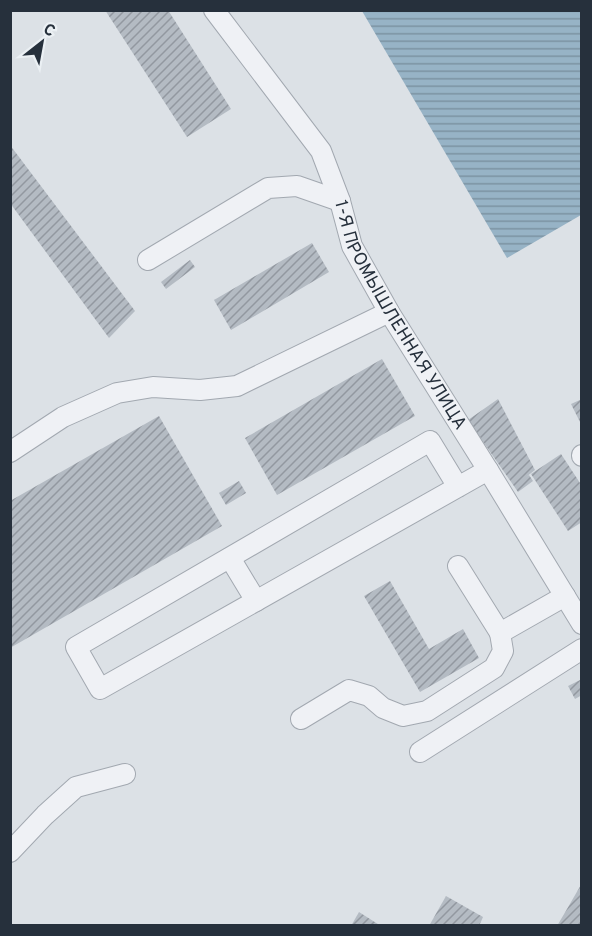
<svg xmlns="http://www.w3.org/2000/svg" width="592" height="936" viewBox="0 0 592 936" font-family="Overpass,sans-serif">
  <defs>
    <pattern id="water-rules" width="6" height="5" patternUnits="userSpaceOnUse" patternTransform="scale(1.5)"><rect width="6" height="5" fill="#97b3c6"/><path d="M0 2.5h6" fill="none" stroke="#7b92a2"/></pattern>
    <pattern id="building-hatch" width="6" height="6" patternUnits="userSpaceOnUse" patternTransform="scale(1.5)"><rect width="6" height="6" fill="#b4bbc3"/><path d="M-1 1l2-2M0 6l6-6M5 7l2-2" fill="none" stroke="#9298a0"/></pattern>
  </defs>
  <rect width="100%" height="100%" fill="#dce1e6"/>
  <path fill="url(#water-rules)" d="M362 11H581V215L507 258Z"/>
  <g fill="url(#building-hatch)">
    <path d="M105 10H168L231 109 187 137Z"/>
    <path d="M10 145 135 311 109 338 10 203Z"/>
    <path d="M312 243 329 272 231 330 214 300Z"/>
    <path d="M190 260 195 267 166 289 161 282Z"/>
    <path d="M382 359 415 416 277 495 245 438Z"/>
    <path d="M498 399 535 470 526 477 529 475 533 481 518 492 468 420Z"/>
    <path d="M582 399V426L571 404Z"/>
    <path d="M159 416 222 526 10 648V501Z"/>
    <path d="M561 454 582 486V522L568 531 531 474Z"/>
    <path d="M239 481 246 493 226 505 219 493Z"/>
    <path d="M390 581 429 649 463 629 479 658 420 692 364 596Z"/>
    <path d="M582 679V695L575 699 568 686Z"/>
    <path d="M582 883V926H557L567 909Z"/>
    <path d="M446 896 483 917 479 926H429Z"/>
    <path d="M359 912 381 926H351Z"/>
  </g>
  <g fill="none" stroke-linecap="round" stroke-linejoin="round">
    <g stroke="#a2a8b0" stroke-width="22">
      <g id="minor">
        <path id="s1" d="M214 10 321 151 340 201 352 246 389 312 488 470 582 624"/>
        <path d="M148 260 268 188 297 186 340 201"/>
        <path d="M10 452 63 417 117 393 153 387 200 390 237 386 389 312"/>
        <path d="M582 455V456"/>
        <path d="M458 487 430 441 76 647 100 689 488 470"/>
        <path d="M230 558 256 601"/>
        <path d="M458 566 500 633"/>
        <path d="M301 719 349 690 369 696 383 708 403 716 427 711 494 668 503 651 500 633 565 596"/>
        <path d="M420 752 582 649"/>
        <path d="M10 852 45 815 76 787 125 774"/>
      </g>
    </g>
    <use href="#minor" stroke="#eff1f5" stroke-width="20"/>
  </g>
  <g text-anchor="middle" dominant-baseline="central" stroke-width="4.5" stroke-linejoin="round" paint-order="stroke">
    <g font-size="18" fill="#26303c" stroke="#ebf0f4">
      <text stroke="none"><textPath href="#s1" startOffset="360">1-Я ПРОМЫШЛЕННАЯ УЛИЦА</textPath></text>
    </g>
  </g>
  <rect width="592" height="936" fill="none" stroke="#26303c" stroke-width="24"/>
  <g transform="translate(42 42) rotate(31)" stroke="#ebf0f4" stroke-width="4.5" paint-order="stroke">
  <path d="M0-4.5L10 22L0 15L-10 22Z" fill="#26303c"/>
  <text y="-9" font-size="16" font-weight="bold" text-anchor="middle" fill="#26303c">С</text>
  </g>
</svg>
